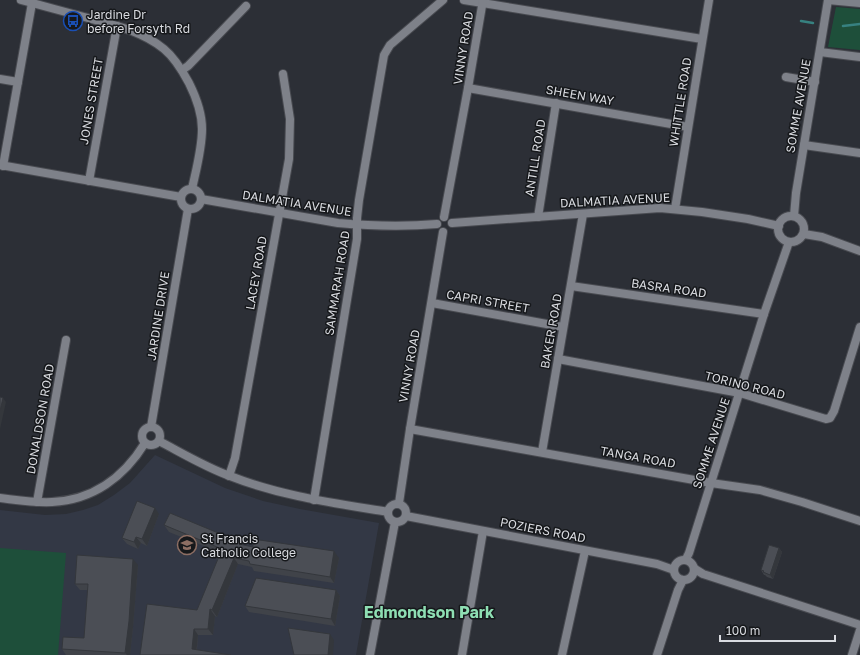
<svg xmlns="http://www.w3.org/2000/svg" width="860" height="655" viewBox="0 0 860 655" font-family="'Golos Text',sans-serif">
  <rect width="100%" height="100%" fill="#2c2f36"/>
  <path fill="#333845" d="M155 455 225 488 263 501 300 509 379 523 356 655H0V510L45 515 66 514 83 510 98 505 114 495 130 483Z"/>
  <g fill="#1e4f3a">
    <path d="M836 7 860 9V50L828 47Z"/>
    <path d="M0 548 66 553 58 655H0Z"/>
  </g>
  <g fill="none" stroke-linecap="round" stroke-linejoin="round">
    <g stroke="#378180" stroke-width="2.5">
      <path d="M801 21 813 23"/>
      <path d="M843 26 860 24"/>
    </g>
    <g stroke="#484a50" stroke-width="10">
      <g id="minor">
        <path d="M21 0C43 6 66 12 88 18 114 25 142 31 164 49 175 58 182 70 189 83 196 97 202 113 202 129 202 149 196 170 192 189"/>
        <path d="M464 0 702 39"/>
        <path d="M828 0 860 3"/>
        <path d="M820 52 860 57"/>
        <path d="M182 70 188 66 246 6"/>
        <path d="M786 77 815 82"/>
        <path d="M0 79 18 82"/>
        <path d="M468 88 688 127"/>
        <path d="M804 145 860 153"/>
        <path d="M0 165 181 197"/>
        <path d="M3 166 32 3"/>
        <path d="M89 181 117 26"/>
        <circle cx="191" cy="199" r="10"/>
        <path d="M201 199 338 223C371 226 404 227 437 224"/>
        <path d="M675 209 709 0"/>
        <circle cx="791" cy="229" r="13"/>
        <path d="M794 216 796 193 828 0"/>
        <path d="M444 217 468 88 483 0"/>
        <path d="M538 217 556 103"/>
        <path d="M452 223 660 208 702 212 748 219 779 226"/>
        <path d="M804 234 822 237 860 251"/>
        <path d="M571 286 764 314"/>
        <path d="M432 303 563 327"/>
        <path d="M558 359 740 393 826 419 830 418 834 411 860 327"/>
        <circle cx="151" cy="436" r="9"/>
        <path d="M151 427 188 209"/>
        <path d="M410 429 711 483 760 490 802 502 860 521"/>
        <path d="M159 441C182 453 205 467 230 476 281 496 334 503 388 512"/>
        <path d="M542 452 583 214"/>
        <path d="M229 476 235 458 289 159 290 119 283 74"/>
        <path d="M0 498C17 500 35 503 52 502 93 500 124 477 145 443"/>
        <path d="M314 500 357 239V218L359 200 384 55 390 45 443 0"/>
        <path d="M37 502 66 340"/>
        <path d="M399 503 410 429 443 232"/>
        <circle cx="397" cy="513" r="9"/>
        <path d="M406 516 657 564 674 570"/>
        <path d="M686 559 689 553 764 314 789 242"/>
        <circle cx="684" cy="570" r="10"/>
        <path d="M695 569 703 574 860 625"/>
        <path d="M370 655 395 522"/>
        <path d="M462 655 483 531"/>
        <path d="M562 655 585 551"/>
        <path d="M657 655 678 590 683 580"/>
        <path d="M852 655 860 630"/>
      </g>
    </g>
    <use href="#minor" stroke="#7e8189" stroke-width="8"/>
  </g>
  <g fill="#404349">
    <path d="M159 514 147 546 141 543 138 549 127 544 122 538Z"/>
    <path d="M164 525 253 547 339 558 334 583 254 571 252 567 238 564 217 617 215 616 213 635H198L197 650 140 655 197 610 221 553 169 532Z"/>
    <path d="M779 548 782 552 773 579 767 577 765 575H764L761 570Z"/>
    <path d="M138 565 133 627 130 655H66L62 649 84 638 88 590H80L75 584Z"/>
    <path d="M336 590 340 596 335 626 249 612 245 606Z"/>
  </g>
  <g fill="#34373c">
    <path d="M3 398 6 402 0 429V411Z"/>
    <path d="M155 508 159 514 147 546 142 539Z"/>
    <path d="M136 537 141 543 138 549 134 542Z"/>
    <path d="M779 548 782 552 773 579 770 575Z"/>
    <path d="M334 551 339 558 334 583 330 577Z"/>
    <path d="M234 558 238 564 217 617 212 610Z"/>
    <path d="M133 559 138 565 133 627 130 655H127L125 653Z"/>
    <path d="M336 590 340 596 335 626 331 619Z"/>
    <path d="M210 609 215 616 213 635 208 629Z"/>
    <path d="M194 629 198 635 196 655 192 649Z"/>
    <path d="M330 634 334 640 333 655H328Z"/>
  </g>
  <g fill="#4b4e55" stroke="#34373c">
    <path d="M0 397 3 398 0 411Z"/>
    <path d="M137 501 155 508 142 539 136 537 134 542 122 538Z"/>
    <path d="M170 513 240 542 239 544 253 547V539L334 551 330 577 250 564 249 561 234 558 212 610 210 609 208 629H194L192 649 231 655H140L147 604 197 610 222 549 164 525Z"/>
    <path d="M769 545 779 548 770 575 763 572 764 571 761 570Z"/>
    <path d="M77 555 133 559 129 621 125 653 62 649 63 637 84 638 88 584H75Z"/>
    <path d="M256 578 336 590 331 619 245 606Z"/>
    <path d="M288 628 330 634 328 655H294Z"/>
  </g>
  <defs>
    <g id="bus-ring" transform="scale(1)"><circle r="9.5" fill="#16181b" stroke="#1a4fb4" stroke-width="1.5"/><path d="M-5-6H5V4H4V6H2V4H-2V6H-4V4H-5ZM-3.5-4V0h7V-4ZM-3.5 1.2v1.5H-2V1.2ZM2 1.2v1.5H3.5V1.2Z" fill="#1a4fb4"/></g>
    <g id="school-ring" transform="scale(1)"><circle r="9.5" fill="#16181b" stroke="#8d6e63" stroke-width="1.5"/><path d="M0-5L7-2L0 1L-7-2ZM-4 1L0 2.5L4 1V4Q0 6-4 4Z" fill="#8d6e63"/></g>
  </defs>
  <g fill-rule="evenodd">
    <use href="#bus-ring" x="73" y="21"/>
    <use href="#school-ring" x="187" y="545"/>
  </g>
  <g text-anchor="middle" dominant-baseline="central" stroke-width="3" stroke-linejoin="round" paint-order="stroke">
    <g font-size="12" fill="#d9dbe0" stroke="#16181b" text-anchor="start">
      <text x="87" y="14">Jardine Dr<tspan x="87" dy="14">before Forsyth Rd</tspan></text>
      <text x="201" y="538">St Francis<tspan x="201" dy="14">Catholic College</tspan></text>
    </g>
    <g font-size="12" fill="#d9dbe0" stroke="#16181b">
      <text transform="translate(463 48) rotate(-81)">VINNY ROAD</text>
      <text transform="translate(580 95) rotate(10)">SHEEN WAY</text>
      <text transform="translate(91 101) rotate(-80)">JONES STREET</text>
      <text transform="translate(680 102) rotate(-81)">WHITTLE ROAD</text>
      <text transform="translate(798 106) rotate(-80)">SOMME AVENUE</text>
      <text transform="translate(535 158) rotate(-81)">ANTILL ROAD</text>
      <text transform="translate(615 200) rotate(-3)">DALMATIA AVENUE</text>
      <text transform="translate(297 203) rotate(9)">DALMATIA AVENUE</text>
      <text transform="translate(256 273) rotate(-80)">LACEY ROAD</text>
      <text transform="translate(337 283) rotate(-81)">SAMMARAH ROAD</text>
      <text transform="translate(669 288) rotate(8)">BASRA ROAD</text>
      <text transform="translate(488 301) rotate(10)">CAPRI STREET</text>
      <text transform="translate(158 316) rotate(-81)">JARDINE DRIVE</text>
      <text transform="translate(551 331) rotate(-80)">BAKER ROAD</text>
      <text transform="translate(409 366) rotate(-80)">VINNY ROAD</text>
      <text transform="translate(745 385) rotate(14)">TORINO ROAD</text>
      <text transform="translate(40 419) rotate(-80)">DONALDSON ROAD</text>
      <text transform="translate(711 443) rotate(-72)">SOMME AVENUE</text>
      <text transform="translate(638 457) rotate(10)">TANGA ROAD</text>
      <text transform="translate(543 530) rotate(11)">POZIERS ROAD</text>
    </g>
    <g font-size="16" font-weight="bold" fill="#8edeb3" stroke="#16181b">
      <text x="429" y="612">Edmondson Park</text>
    </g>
  </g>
  <path d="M720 635v6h115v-6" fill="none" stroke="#d9dbe0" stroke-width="2"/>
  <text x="726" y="635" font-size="12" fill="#d9dbe0" stroke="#16181b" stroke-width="3" paint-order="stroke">100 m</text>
</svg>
